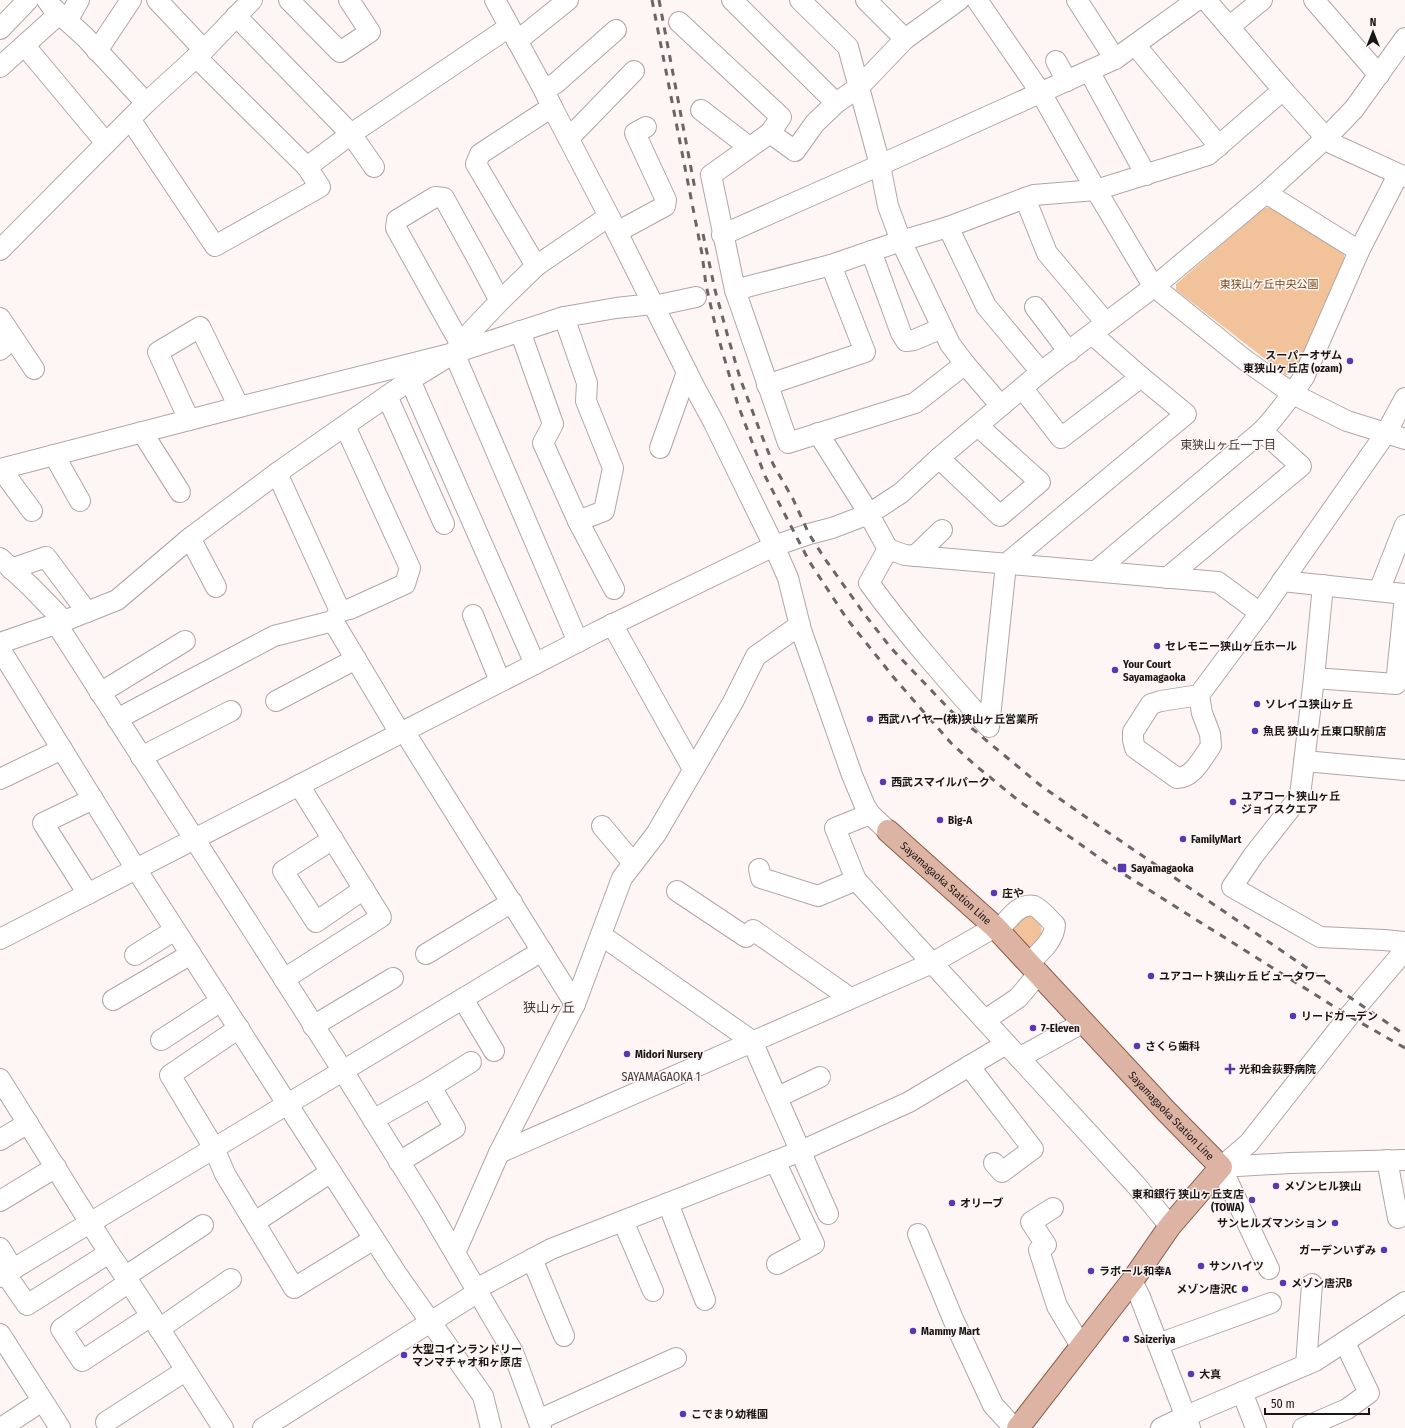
<svg xmlns="http://www.w3.org/2000/svg" width="1405" height="1428" viewBox="0 0 1405 1428" font-family="'Fira Sans Condensed','Noto Sans JP',sans-serif">
  <rect width="100%" height="100%" fill="#fef6f5"/>
  <g fill="#f2c29a">
    <path d="M1271 207 1344 254 1345 260 1298 372 1286 375 1176 290V284L1264 208Z"/>
    <path d="M1027 915C1049 917 1044 949 1026 947 1021 941 1012 935 1013 926Z"/>
  </g>
  <g fill="none" stroke-linecap="round" stroke-linejoin="round">
    <g stroke="#b0a6a5" stroke-width="22">
      <g id="minor">
        <path d="M47 0 52 7 85 37 146 103"/>
        <path d="M157 0 204 50"/>
        <path d="M289 0 340 52 370 32 349 0"/>
        <path d="M495 0 544 90 552 107 610 218 695 388 713 421 774 546 788 578 801 630 852 775 865 806 870 814 888 831"/>
        <path d="M732 0 836 103"/>
        <path d="M800 0 848 47 880 165 888 206 901 241 950 344 965 364 1001 406"/>
        <path d="M866 0 905 39"/>
        <path d="M959 0 905 39 859 87 836 103 815 123 795 151 770 133 711 175 735 290 788 443 915 403 965 364"/>
        <path d="M977 0 1041 93 1096 190 1149 279 1162 293 1245 360 1293 394 1347 421 1405 439"/>
        <path d="M1077 0 1115 59"/>
        <path d="M1206 0 1283 90 1326 138 1333 144 1405 177"/>
        <path d="M1314 0 1379 75"/>
        <path d="M236 16 351 134 374 167"/>
        <path d="M67 21 79 0"/>
        <path d="M679 22 781 117 770 133"/>
        <path d="M1229 27 1262 0"/>
        <path d="M0 29 28 0"/>
        <path d="M517 41 568 0"/>
        <path d="M25 46 106 143"/>
        <path d="M1136 46 1219 146"/>
        <path d="M97 51 131 0"/>
        <path d="M196 57 307 167"/>
        <path d="M1056 61 1067 81"/>
        <path d="M0 67 59 14"/>
        <path d="M1089 71 1146 175"/>
        <path d="M544 90 556 83 616 30"/>
        <path d="M701 110 749 147"/>
        <path d="M130 119 215 246 320 187 307 167 351 134 509 27"/>
        <path d="M569 138 634 71"/>
        <path d="M1266 193 1359 251"/>
        <path d="M1025 198 1047 253 1106 323"/>
        <path d="M948 227 986 306 1041 372"/>
        <path d="M617 232 665 206 666 200 635 133 646 127"/>
        <path d="M722 235 880 165 1115 59 1197 0"/>
        <path d="M0 250 146 103 204 50 252 0"/>
        <path d="M871 251 901 333 906 341 914 340 942 328"/>
        <path d="M536 266 476 164 480 154 552 107"/>
        <path d="M735 290 831 265 901 241 948 227 1025 198 1034 195 1096 190 1208 155 1283 90"/>
        <path d="M654 306 696 297"/>
        <path d="M1035 307 1069 352"/>
        <path d="M564 317 587 383 586 401 613 468 604 511 578 521"/>
        <path d="M0 318 34 369"/>
        <path d="M520 331 553 424 543 443 578 521 614 589"/>
        <path d="M461 342 456 336 396 228 397 220 435 197 444 198 476 256 500 301"/>
        <path d="M0 350 13 338"/>
        <path d="M454 353 578 642"/>
        <path d="M410 380 535 664"/>
        <path d="M767 385 865 352 831 265"/>
        <path d="M1023 389 1061 438 1141 377"/>
        <path d="M387 396 444 524"/>
        <path d="M189 420 158 352 200 327 239 407"/>
        <path d="M142 432 180 492"/>
        <path d="M818 433 863 504 888 549 905 555 1218 582 1260 613"/>
        <path d="M660 448 687 372"/>
        <path d="M54 455 80 501"/>
        <path d="M939 458 1000 516 1040 482 978 426"/>
        <path d="M0 469 239 407 454 353 564 317 616 308 653 304"/>
        <path d="M1 469 32 511"/>
        <path d="M277 473 340 611 333 621 400 733"/>
        <path d="M190 538 216 587"/>
        <path d="M888 549 869 583C906 634 947 680 989 727L1006 564 1186 414 1141 377 1092 334"/>
        <path d="M915 556 942 530"/>
        <path d="M0 558 31 587 64 621"/>
        <path d="M11 569 46 557 87 612"/>
        <path d="M1096 571 1262 431C1278 414 1291 396 1304 377L1359 251 1398 175"/>
        <path d="M1167 578 1301 466 1262 431"/>
        <path d="M1282 581 1405 594"/>
        <path d="M1323 585 1314 678 1300 796 1253 856 1232 887 1320 937 1384 940 1405 942"/>
        <path d="M1379 591 1405 525"/>
        <path d="M340 611 350 609 405 584 410 568 345 426"/>
        <path d="M473 615 500 681"/>
        <path d="M56 623 343 1071 429 1209 513 1352 541 1428"/>
        <path d="M612 624 693 769"/>
        <path d="M0 643 64 621 117 600 190 538 277 473 410 380 454 353 461 342 500 301 536 266 602 221 610 218"/>
        <path d="M0 649 136 869 396 1273 483 1396 491 1428"/>
        <path d="M1314 678 1396 684 1405 596"/>
        <path d="M100 693 185 641"/>
        <path d="M1199 695 1202 713 1210 734 1211 746C1203 757 1193 778 1177 778L1135 748 1133 740V732L1151 704 1161 701 1199 695 1260 613 1386 433 1405 398"/>
        <path d="M276 701 356 659"/>
        <path d="M117 719 274 636 333 621"/>
        <path d="M404 731 575 1004"/>
        <path d="M141 757 231 711"/>
        <path d="M1304 761 1405 770"/>
        <path d="M0 779 62 749"/>
        <path d="M870 814 835 828 856 880 1135 1184 1170 1226"/>
        <path d="M602 826 633 863"/>
        <path d="M333 839 283 871 316 922 364 889"/>
        <path d="M759 869 761 878 818 896 856 880"/>
        <path d="M677 891 746 937 753 930 850 998"/>
        <path d="M88 894 43 823 93 799"/>
        <path d="M999 930C1007 921 1019 902 1034 906 1041 909 1050 920 1055 925 1054 941 1040 952 1029 963"/>
        <path d="M601 935 752 1041 828 1214"/>
        <path d="M0 939 597 632 774 546 809 534 832 528 869 514 901 493 939 458 1041 372 1155 286 1266 193 1326 138 1354 109 1405 38"/>
        <path d="M426 954 512 902"/>
        <path d="M135 955 175 930"/>
        <path d="M284 979 381 917 299 785"/>
        <path d="M463 999 494 1051"/>
        <path d="M113 1000 191 954"/>
        <path d="M985 1020 1018 998 1039 973"/>
        <path d="M313 1026 393 978"/>
        <path d="M239 1028 170 1075 214 1148 225 1174 294 1288 374 1239"/>
        <path d="M161 1040 221 1001"/>
        <path d="M1019 1058 1084 1022"/>
        <path d="M969 1066 1033 1149 1002 1172 994 1163"/>
        <path d="M0 1079 109 1253C149 1310 185 1370 223 1428"/>
        <path d="M778 1097 820 1077"/>
        <path d="M373 1120 431 1087"/>
        <path d="M0 1140 28 1123"/>
        <path d="M499 1153 932 963 995 927"/>
        <path d="M1387 1160 1398 1218"/>
        <path d="M775 1161 814 1244 777 1264"/>
        <path d="M399 1162 455 1128 431 1087 471 1062"/>
        <path d="M1221 1167 1249 1143 1349 1016 1405 950"/>
        <path d="M1221 1167 1290 1163 1405 1160"/>
        <path d="M1221 1167 1269 1269"/>
        <path d="M0 1201 56 1167"/>
        <path d="M668 1203 705 1300"/>
        <path d="M1053 1208 1031 1222 1046 1245 1039 1250 1057 1306 1081 1346"/>
        <path d="M623 1221 653 1291"/>
        <path d="M255 1222 331 1172"/>
        <path d="M918 1234 953 1319 993 1405 1014 1428"/>
        <path d="M0 1248 13 1269"/>
        <path d="M455 1253 499 1153 575 1004 622 878 656 834 733 702 756 656 800 625"/>
        <path d="M532 1259 564 1336"/>
        <path d="M5 1273 27 1305 109 1253"/>
        <path d="M126 1276 203 1225"/>
        <path d="M0 1277 542 951"/>
        <path d="M1132 1281 1140 1297 1190 1428"/>
        <path d="M129 1282 61 1329 82 1361 151 1316"/>
        <path d="M476 1289 551 1249 801 1151 909 1102 1006 1044"/>
        <path d="M159 1329 231 1279"/>
        <path d="M0 1334 60 1428"/>
        <path d="M1158 1344 1271 1303"/>
        <path d="M1306 1365 1312 1284"/>
        <path d="M1242 1392 1256 1428"/>
        <path d="M538 1420 676 1358"/>
        <path d="M106 1422 185 1371"/>
        <path d="M1 1428 42 1401"/>
        <path d="M263 1428 478 1292"/>
        <path d="M1161 1428 1186 1416 1315 1361 1405 1302"/>
        <path d="M1303 1428 1347 1409 1369 1393 1345 1343"/>
      </g>
    </g>
    <g stroke="#8a5c49" stroke-width="24">
      <g id="major">
        <path id="s1" d="M888 831 995 927 1166 1111 1221 1167 1170 1226 1132 1281 1018 1428"/>
      </g>
    </g>
    <use href="#minor" stroke="#fff" stroke-width="20"/>
    <use href="#major" stroke="#ddb3a3" stroke-width="22"/>
    <g stroke="#6b6666" stroke-width="3" stroke-dasharray="7 7" stroke-linecap="butt">
      <path d="M652 0 702 254 706 285 717 333 738 405 765 476 809 561 847 619 895 679 951 743 975 765 1019 801 1111 866 1349 1016 1405 1048"/>
      <path d="M659 0 695 189"/>
      <path d="M703 234 715 290 728 337 740 378 758 426 773 464 793 499 809 534 825 559 865 615 891 648 951 711 1040 785 1090 820 1405 1035"/>
    </g>
  </g>
  <g fill="#5b37af" stroke="#fef6f5" stroke-width="1.5">
    <circle cx="1350" cy="361" r="4"/>
    <circle cx="1157" cy="646" r="4"/>
    <circle cx="1115" cy="670" r="4"/>
    <circle cx="1257" cy="704" r="4"/>
    <circle cx="870" cy="719" r="4"/>
    <circle cx="1255" cy="731" r="4"/>
    <circle cx="883" cy="782" r="4"/>
    <circle cx="1233" cy="802" r="4"/>
    <circle cx="940" cy="820" r="4"/>
    <circle cx="1183" cy="839" r="4"/>
    <rect x="1117" y="863" width="10" height="10" rx="2"/>
    <circle cx="994" cy="893" r="4"/>
    <circle cx="1151" cy="976" r="4"/>
    <circle cx="1293" cy="1016" r="4"/>
    <circle cx="1033" cy="1028" r="4"/>
    <circle cx="1137" cy="1046" r="4"/>
    <circle cx="627" cy="1054" r="4"/>
    <path d="M1228 1063h4v4h4v4h-4v4h-4v-4h-4v-4h4z"/>
    <circle cx="1276" cy="1186" r="4"/>
    <circle cx="1252" cy="1200" r="4"/>
    <circle cx="952" cy="1203" r="4"/>
    <circle cx="1335" cy="1223" r="4"/>
    <circle cx="1384" cy="1250" r="4"/>
    <circle cx="1201" cy="1266" r="4"/>
    <circle cx="1091" cy="1271" r="4"/>
    <circle cx="1283" cy="1283" r="4"/>
    <circle cx="1245" cy="1289" r="4"/>
    <circle cx="913" cy="1331" r="4"/>
    <circle cx="1126" cy="1339" r="4"/>
    <circle cx="404" cy="1355" r="4"/>
    <circle cx="1191" cy="1374" r="4"/>
    <circle cx="683" cy="1414" r="4"/>
  </g>
  <g text-anchor="middle" dominant-baseline="central" stroke-width="3" stroke-linejoin="round" paint-order="stroke">
    <g font-size="11" fill="#784a1c" stroke="#fef6f5">
      <text x="1269" y="284">東狭山ケ丘中央公園</text>
    </g>
    <g font-size="11" font-weight="bold" fill="#1a1616" stroke="#fef6f5" text-anchor="start">
      <text x="1342" y="355" text-anchor="end">スーパーオザム<tspan x="1342" dy="13">東狭山ヶ丘店 (ozam)</tspan></text>
      <text x="1165" y="646">セレモニー狭山ヶ丘ホール</text>
      <text x="1123" y="664">Your Court<tspan x="1123" dy="13">Sayamagaoka</tspan></text>
      <text x="1265" y="704">ソレイユ狭山ヶ丘</text>
      <text x="878" y="719">西武ハイヤー(株)狭山ヶ丘営業所</text>
      <text x="1263" y="731">魚民 狭山ヶ丘東口駅前店</text>
      <text x="891" y="782">西武スマイルパーク</text>
      <text x="1241" y="796">ユアコート狭山ヶ丘<tspan x="1241" dy="13">ジョイスクエア</tspan></text>
      <text x="948" y="820">Big-A</text>
      <text x="1191" y="839">FamilyMart</text>
      <text x="1131" y="868">Sayamagaoka</text>
      <text x="1002" y="893">庄や</text>
      <text x="1159" y="976">ユアコート狭山ヶ丘 ビュータワー</text>
      <text x="1301" y="1016">リードガーデン</text>
      <text x="1041" y="1028">7-Eleven</text>
      <text x="1145" y="1046">さくら歯科</text>
      <text x="635" y="1054">Midori Nursery</text>
      <text x="1239" y="1069">光和会荻野病院</text>
      <text x="1284" y="1186">メゾンヒル狭山</text>
      <text x="1244" y="1194" text-anchor="end">東和銀行 狭山ヶ丘支店<tspan x="1244" dy="13">(TOWA)</tspan></text>
      <text x="960" y="1203">オリーブ</text>
      <text x="1327" y="1223" text-anchor="end">サンヒルズマンション</text>
      <text x="1376" y="1250" text-anchor="end">ガーデンいずみ</text>
      <text x="1209" y="1266">サンハイツ</text>
      <text x="1099" y="1271">ラポール和幸A</text>
      <text x="1291" y="1283">メゾン唐沢B</text>
      <text x="1237" y="1289" text-anchor="end">メゾン唐沢C</text>
      <text x="921" y="1331">Mammy Mart</text>
      <text x="1134" y="1339">Saizeriya</text>
      <text x="412" y="1349">大型コインランドリー<tspan x="412" dy="13">マンマチャオ和ヶ原店</tspan></text>
      <text x="1199" y="1374">大真</text>
      <text x="691" y="1414">こでまり幼稚園</text>
    </g>
    <g font-size="11" fill="#1a1616" stroke="#fef6f5">
      <text stroke="none"><textPath href="#s1" startOffset="78">Sayamagaoka Station Line</textPath></text>
      <text stroke="none"><textPath href="#s1" startOffset="402">Sayamagaoka Station Line</textPath></text>
    </g>
    <g font-size="12" fill="#443c3b" stroke="#fef6f5">
      <text x="1228" y="445">東狭山ヶ丘一丁目</text>
      <text x="661" y="1077">SAYAMAGAOKA 1</text>
    </g>
    <g font-size="13" fill="#443c3b" stroke="#fef6f5">
      <text x="549" y="1007">狭山ヶ丘</text>
    </g>
  </g>
  <g transform="translate(1373 32)" stroke="#fef6f5" stroke-width="3" paint-order="stroke">
  <path d="M0-3L7 15L0 10L-7 15Z" fill="#1a1616"/>
  <text y="-6" font-size="11" font-weight="bold" text-anchor="middle" fill="#1a1616">N</text>
  </g>
  <path d="M1265 1408v6h104v-6" fill="none" stroke="#1a1616" stroke-width="2"/>
  <text x="1271" y="1408" font-size="12" fill="#1a1616" stroke="#fef6f5" stroke-width="3" paint-order="stroke">50 m</text>
</svg>
